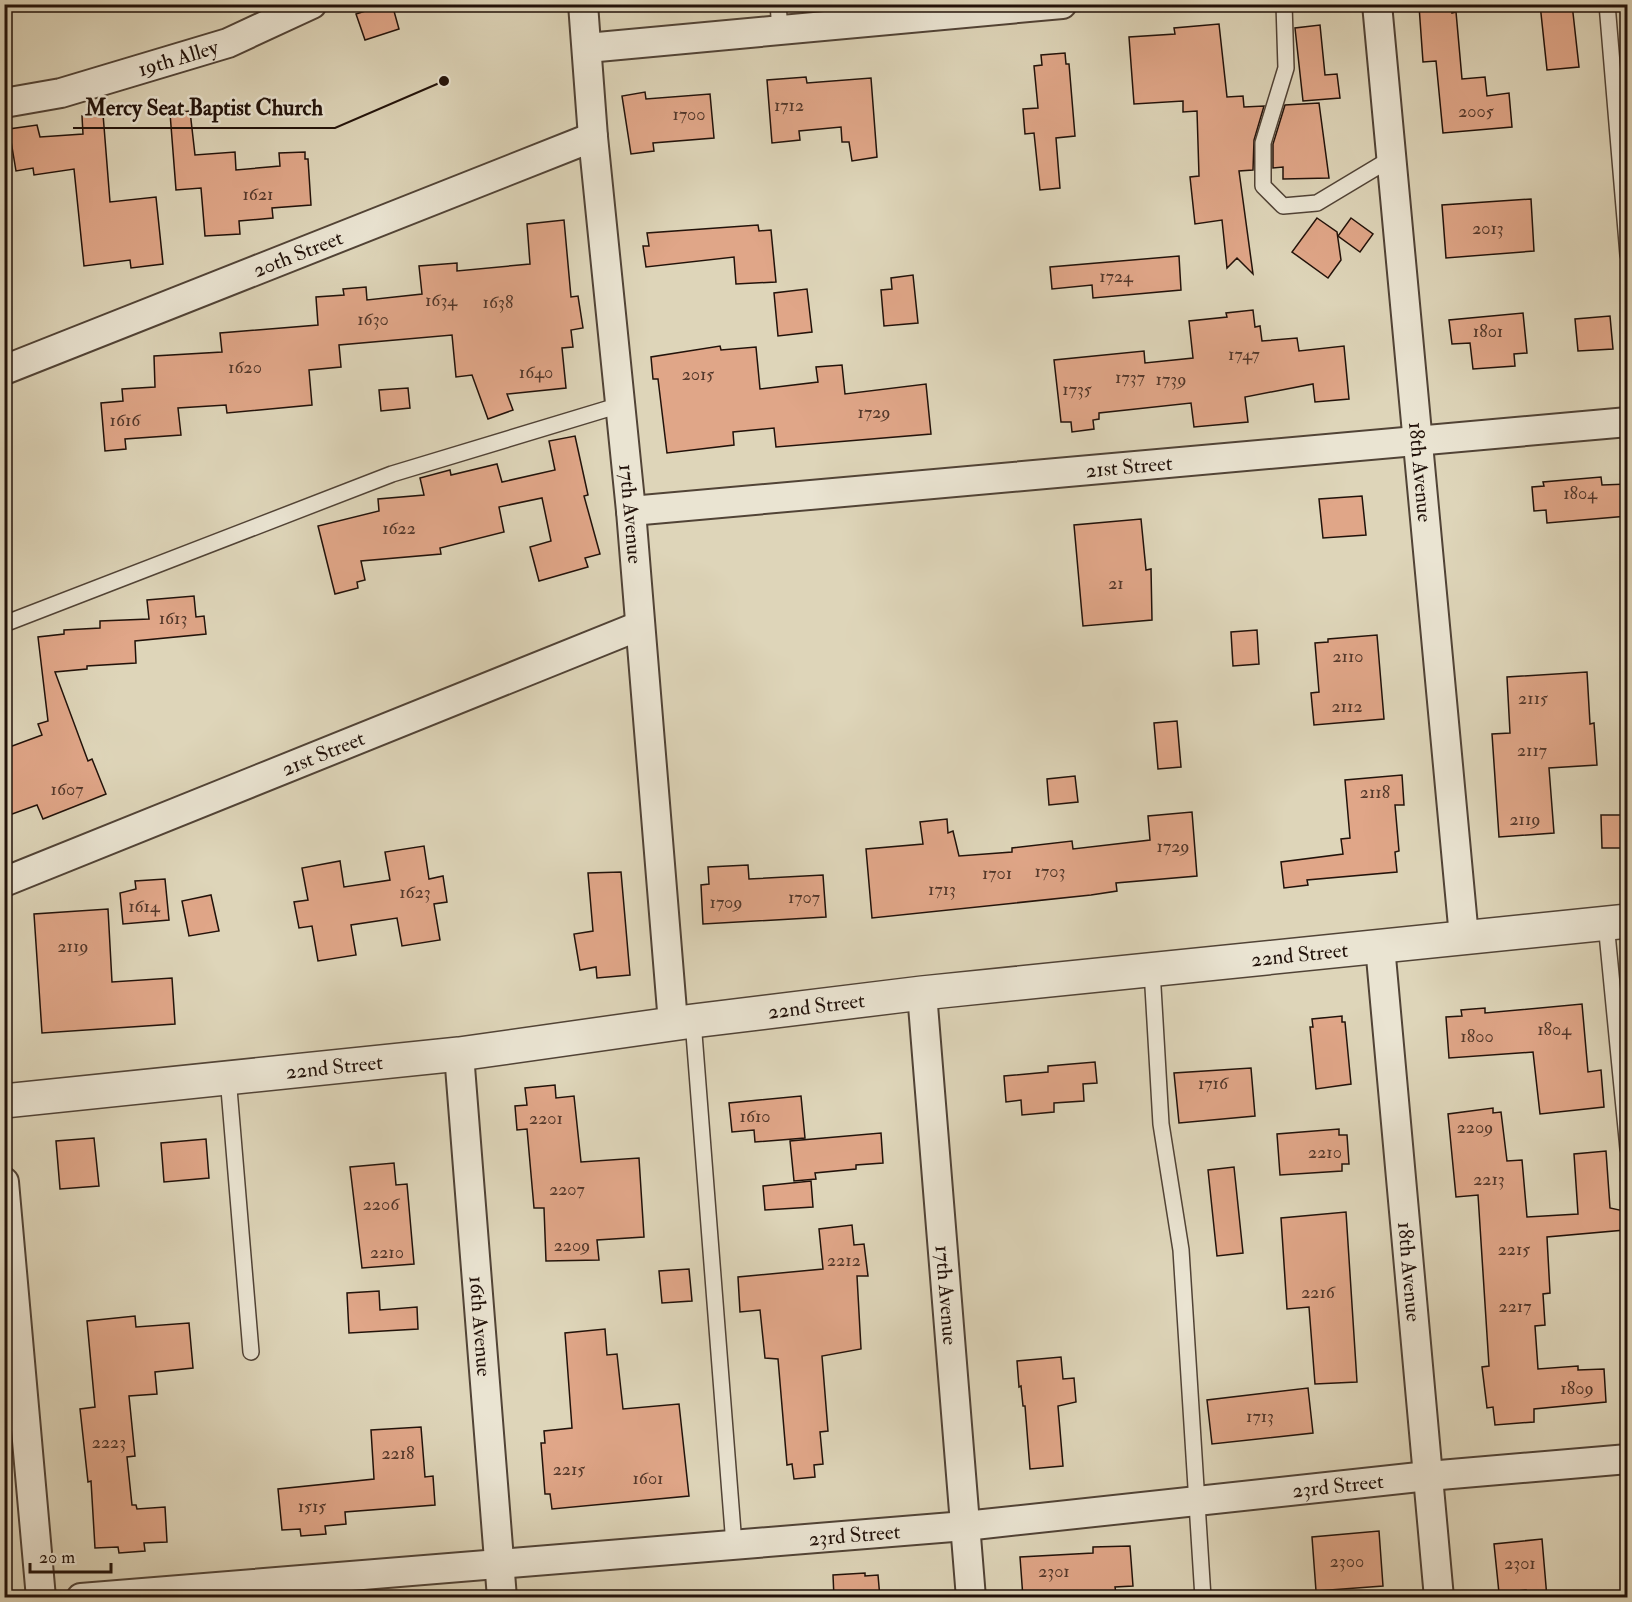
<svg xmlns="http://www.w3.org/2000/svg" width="1632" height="1602" viewBox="0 0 1632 1602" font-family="'IM FELL Double Pica',serif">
  <rect width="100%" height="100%" fill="#ded5b9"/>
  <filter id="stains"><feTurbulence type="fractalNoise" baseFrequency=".00333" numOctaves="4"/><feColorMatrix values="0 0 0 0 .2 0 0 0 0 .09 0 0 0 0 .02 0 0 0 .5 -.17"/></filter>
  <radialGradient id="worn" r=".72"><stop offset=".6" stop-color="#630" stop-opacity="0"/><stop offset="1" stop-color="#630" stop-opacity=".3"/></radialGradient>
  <g fill="#e0a688" stroke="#22120a" stroke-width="1.5">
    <path d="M387 4H392L399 29 365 40 356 14Z"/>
    <path d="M1451 4 1452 13 1456 12 1462 79 1485 77 1487 96 1509 93 1512 127 1443 133 1436 61 1423 62 1419 6Z"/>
    <path d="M1540 4H1572L1579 67 1547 70Z"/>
    <path d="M1219 24 1227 97 1243 96 1244 107 1264 106 1254 140 1253 170 1239 171 1253 274 1237 258 1227 268 1222 220 1195 224 1190 177 1199 176 1197 111 1183 112V101L1134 104 1129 37 1175 34 1174 28Z"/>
    <path d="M1320 25 1325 75 1337 74 1340 98 1303 101 1295 28Z"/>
    <path d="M1065 53 1066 64H1069L1075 136 1056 138 1060 188 1040 190 1034 133 1025 134 1023 109 1038 108 1034 66 1042 65 1041 55Z"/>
    <path d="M806 77 807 83 871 78 877 157 852 161 849 142H842L841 127 799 131 800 140 772 143 767 80Z"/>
    <path d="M645 92 646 99 710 94 714 138 653 143 654 151 631 154 622 96Z"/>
    <path d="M1319 103 1329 178 1283 179V167L1273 168V144L1285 105Z"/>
    <path d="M190 111 195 155 235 152 236 170 280 166 279 153 305 152V159H308L311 205 272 208 273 218 239 221 240 234 205 236 201 188 176 190 170 113Z"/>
    <path d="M103 114 110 202 156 197 163 264 131 268 130 260 84 266 74 169 34 175 33 168 16 171 9 129 37 125 40 137 83 134 82 116Z"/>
    <path d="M1531 199 1534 251 1446 258 1442 205Z"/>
    <path d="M1317 218 1337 232 1341 260 1328 278 1292 252Z"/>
    <path d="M1351 218 1373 234 1360 252 1338 236Z"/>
    <path d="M564 220 571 297 578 296 583 328 571 330 573 347 562 348 566 388 507 394 513 410 488 419 472 375 456 377 452 335 339 345 341 367 309 370 312 405 227 413 226 405 178 408 181 435 125 439 126 449 105 451 101 403 123 401 122 389 155 387 154 356 222 352 220 333 318 325 316 297 344 295 343 289 366 287 367 300 422 294 419 266 457 263V271L530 264 527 224Z"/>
    <path d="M758 225 759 231 771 230 776 282 736 284 734 257 646 267 643 246H649L647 233Z"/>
    <path d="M1179 256 1181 290 1093 298 1092 285 1052 289 1050 267Z"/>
    <path d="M913 275 918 323 884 326 881 290 892 289 891 278Z"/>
    <path d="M807 289 812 332 778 336 774 293Z"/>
    <path d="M1253 310 1255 327 1260 326 1262 341 1297 338 1299 351 1344 346 1349 399 1315 402 1313 384 1245 397 1248 422 1194 427 1191 403 1099 413V419L1093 420 1094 429 1072 432 1071 422H1061L1054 360 1144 351 1145 363 1193 358 1189 321 1227 317 1226 313Z"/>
    <path d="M1523 313 1527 353 1514 354 1515 366 1473 369 1470 343 1452 344 1449 320Z"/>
    <path d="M1610 316 1613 349 1578 351 1575 319Z"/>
    <path d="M720 346 721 350 756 347 760 389 818 382 816 367 842 365 845 394 926 384 931 434 776 447 774 428 733 432 734 445 667 453 658 379H653L651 357Z"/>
    <path d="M408 388 410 408 381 411 379 390Z"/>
    <path d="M575 436 588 495 584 496 600 554 585 558 588 567 539 581 530 547 551 541 542 498 499 507 504 532 440 548 441 554 361 561 365 580 357 582 358 588 335 594 318 526 379 511 378 499 424 495 420 478 450 470 451 475 497 464 502 482 555 470 549 441Z"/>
    <path d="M1601 477 1602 485 1628 484V516L1547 523 1546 510 1534 511 1532 487 1544 486 1543 482Z"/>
    <path d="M1362 496 1366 535 1323 538 1319 499Z"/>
    <path d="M1141 519 1146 570 1151 569 1152 620 1083 626 1074 525Z"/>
    <path d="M194 596 196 617 204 616 206 634 135 641 136 663 87 666V669L55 672 88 761 92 759 106 794 43 819 37 805 4 817V749L42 735 38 724 48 721 38 637 64 634V630L100 628V621L149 619 147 600Z"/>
    <path d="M1257 630 1259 664 1233 666 1231 632Z"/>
    <path d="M1377 635 1384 719 1314 725 1311 693 1319 692 1315 643 1328 642V639Z"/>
    <path d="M1587 672 1590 724 1594 723 1597 765 1549 768 1554 833 1499 837 1492 734 1510 733 1507 677Z"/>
    <path d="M1177 721 1181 767 1158 769 1154 723Z"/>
    <path d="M1402 775 1404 805H1395L1399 851 1395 852 1397 872 1307 880 1308 885 1284 888 1281 862 1343 854 1341 839 1350 838 1345 780Z"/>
    <path d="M1075 776 1078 802 1049 805 1047 779Z"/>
    <path d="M1192 812 1197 876 1116 883 1117 891 1091 895 872 918 866 849 923 844 920 822 947 819 948 833 953 831 959 856 1012 852V848L1072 841 1073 849 1150 840 1148 816Z"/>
    <path d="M1601 815H1628V848H1602Z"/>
    <path d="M424 846 429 879 443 876 447 902 434 904 440 940 402 946 397 918 351 925 356 955 318 961 312 926 299 928 294 902 308 900 302 868 340 861 344 887 390 880 385 852Z"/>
    <path d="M748 865 749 879 823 875 826 917 703 924 701 885 709 884 708 867Z"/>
    <path d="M621 872 630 975 597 978 596 967 580 970 574 934 593 931 588 873Z"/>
    <path d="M165 879 169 920 123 924 120 893 136 889 135 881Z"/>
    <path d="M211 895 219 931 189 936 182 901Z"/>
    <path d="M108 909 112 982 172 978 175 1024 42 1033 34 914Z"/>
    <path d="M1582 1004 1588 1072 1601 1070 1604 1107 1540 1114 1533 1052 1449 1058 1446 1017 1462 1016 1461 1010 1485 1008V1013Z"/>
    <path d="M1342 1016V1022H1345L1351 1084 1316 1089 1310 1027H1313L1312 1019Z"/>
    <path d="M1095 1062 1097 1083 1083 1084 1084 1101 1054 1103V1112L1022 1115 1021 1100 1006 1102 1004 1076 1048 1072V1066Z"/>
    <path d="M1251 1068 1255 1116 1179 1123 1174 1073Z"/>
    <path d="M555 1085 556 1098 574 1096 581 1162 639 1158 644 1237 597 1240 599 1260 546 1261 544 1208H534L527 1129 517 1130 515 1106 527 1105 525 1088Z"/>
    <path d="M801 1096 805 1138 755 1142 754 1130 732 1132 729 1103Z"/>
    <path d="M1493 1108V1113L1501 1112 1507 1161 1522 1160 1527 1217 1578 1214 1574 1154 1606 1151 1610 1208 1624 1211 1625 1230 1547 1237 1550 1293 1543 1294 1545 1325 1535 1326 1538 1369 1578 1366V1370L1604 1369 1606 1402 1534 1409V1422L1495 1425 1493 1407 1487 1408 1482 1367 1489 1366 1478 1195 1456 1197 1448 1114Z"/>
    <path d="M1339 1129V1135H1347L1349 1164H1342V1171L1280 1175 1277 1134Z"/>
    <path d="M881 1133 883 1163 856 1165V1169L815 1173 816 1179 794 1181 790 1141Z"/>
    <path d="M94 1138 99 1186 60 1189 56 1141Z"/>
    <path d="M206 1139 209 1178 164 1182 161 1143Z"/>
    <path d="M394 1163 396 1185 407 1184 414 1264 362 1268 350 1167Z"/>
    <path d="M1234 1167 1243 1253 1217 1256 1208 1170Z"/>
    <path d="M811 1181 813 1207 765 1210 763 1186Z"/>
    <path d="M1346 1212 1357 1382 1315 1384 1309 1307 1287 1309 1281 1218Z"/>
    <path d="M852 1225 854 1245 864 1244 868 1276H857L861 1349 822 1356 828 1431 820 1432 823 1464 814 1465 815 1477 794 1479 792 1464 787 1465 778 1359 765 1358 760 1310 740 1312 738 1277 823 1269 819 1229Z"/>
    <path d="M689 1269 692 1301 662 1303 659 1271Z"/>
    <path d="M379 1291 380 1310 417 1307 418 1329 349 1333 347 1293Z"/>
    <path d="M135 1316 136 1327 189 1323 193 1368 155 1372 157 1394 129 1396 135 1456 127 1457 132 1505H136L137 1509 165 1507 167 1542 144 1543 145 1551 119 1553 118 1547 95 1548 91 1481 88 1482 80 1409 95 1407 87 1321Z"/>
    <path d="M605 1329 607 1355 617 1354 623 1409 679 1404 689 1496 552 1509 550 1494H545L541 1443H545L544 1431 572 1428 565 1333Z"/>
    <path d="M1061 1357 1063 1379 1074 1378 1076 1402 1058 1406 1063 1466 1030 1469 1025 1406H1023L1021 1386 1019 1387 1017 1361Z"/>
    <path d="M1308 1388 1313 1433 1212 1444 1207 1400Z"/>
    <path d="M421 1427 425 1477 433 1476 435 1505 345 1512 346 1524 325 1526 326 1534 301 1536 300 1529 282 1530 278 1489 374 1479 371 1430Z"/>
    <path d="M1379 1531 1383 1586 1316 1591 1312 1537Z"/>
    <path d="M1542 1539 1547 1598H1526V1590L1499 1593 1494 1544Z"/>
    <path d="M1130 1546 1133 1586 1115 1587 1116 1593 1023 1598 1020 1557 1093 1553V1547Z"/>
    <path d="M865 1573V1576L878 1575 880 1598H834L833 1575Z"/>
  </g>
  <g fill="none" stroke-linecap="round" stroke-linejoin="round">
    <g stroke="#514336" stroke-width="18">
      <g id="service">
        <path d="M778 4 780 30"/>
        <path d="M1284 4 1286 68 1263 143V186L1283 206 1317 203 1392 158"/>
        <path d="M1607 4 1628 255"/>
        <path d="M4 624 392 474 620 405"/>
        <path d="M1606 923 1628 1149"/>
        <path d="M1152 970 1161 1124 1181 1250 1203 1598"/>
        <path d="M693 1021 734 1545"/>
        <path d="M228 1077 251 1352"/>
      </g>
    </g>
    <g stroke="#514336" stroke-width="32">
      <g id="minor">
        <path id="s1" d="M583 4 593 137 631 511 673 1023"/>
        <path id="s2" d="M1377 4 1464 937"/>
        <path d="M587 48 1062 4"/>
        <path id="s3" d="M4 103 61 93 228 43 312 4"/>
        <path id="s4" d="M4 370 593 137"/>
        <path id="s5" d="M631 511 1628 422"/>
        <path id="s6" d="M4 882 639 626"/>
        <path id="s7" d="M1380 946 1439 1598"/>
        <path id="s8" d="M922 993 971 1598"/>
        <path id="s9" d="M459 1054 502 1598"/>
        <path d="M4 1182 41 1598"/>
        <path id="s10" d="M81 1598 965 1526 1428 1476 1628 1459"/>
      </g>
    </g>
    <g stroke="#514336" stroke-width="36">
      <g id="tertiary">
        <path id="s11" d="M4 1101 459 1054 693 1021 922 993 1628 921"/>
      </g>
    </g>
    <use href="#service" stroke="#eae4d2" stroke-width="15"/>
    <use href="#minor" stroke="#eae4d2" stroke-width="28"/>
    <use href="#tertiary" stroke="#eae4d2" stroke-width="33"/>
  </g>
  <g text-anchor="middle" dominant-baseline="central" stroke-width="5" stroke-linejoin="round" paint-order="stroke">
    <g font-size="18" fill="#52372a">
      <text x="789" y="105">1712</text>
      <text x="1476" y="111">2005</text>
      <text x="689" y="114">1700</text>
      <text x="258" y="194">1621</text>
      <text x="1488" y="228">2013</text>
      <text x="1116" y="276">1724</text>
      <text x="441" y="300">1634</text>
      <text x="498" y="302">1638</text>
      <text x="373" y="319">1630</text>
      <text x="1488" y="331">1801</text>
      <text x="1244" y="354">1747</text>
      <text x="245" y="367">1620</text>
      <text x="536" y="372">1640</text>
      <text x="698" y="374">2015</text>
      <text x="1130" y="377">1737</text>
      <text x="1171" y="379">1739</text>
      <text x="1077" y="389">1735</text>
      <text x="874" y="412">1729</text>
      <text x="125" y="420">1616</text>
      <text x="1580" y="493">1804</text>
      <text x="399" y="528">1622</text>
      <text x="1116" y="583">21</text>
      <text x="173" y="618">1613</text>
      <text x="1348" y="656">2110</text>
      <text x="1533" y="698">2115</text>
      <text x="1347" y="706">2112</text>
      <text x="1532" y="750">2117</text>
      <text x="67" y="789">1607</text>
      <text x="1375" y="792">2118</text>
      <text x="1525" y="819">2119</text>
      <text x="1173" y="846">1729</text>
      <text x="1050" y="871">1703</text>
      <text x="997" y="873">1701</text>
      <text x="942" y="889">1713</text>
      <text x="415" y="892">1623</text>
      <text x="804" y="897">1707</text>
      <text x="726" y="902">1709</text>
      <text x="144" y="906">1614</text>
      <text x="73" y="946">2119</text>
      <text x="1554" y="1029">1804</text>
      <text x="1477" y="1036">1800</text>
      <text x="1213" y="1083">1716</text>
      <text x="755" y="1116">1610</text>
      <text x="546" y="1118">2201</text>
      <text x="1475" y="1127">2209</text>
      <text x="1325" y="1152">2210</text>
      <text x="1489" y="1179">2213</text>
      <text x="567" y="1189">2207</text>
      <text x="381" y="1204">2206</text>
      <text x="572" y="1245">2209</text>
      <text x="1514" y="1249">2215</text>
      <text x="387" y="1252">2210</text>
      <text x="844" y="1260">2212</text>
      <text x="1318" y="1292">2216</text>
      <text x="1515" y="1306">2217</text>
      <text x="1577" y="1388">1809</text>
      <text x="1260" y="1416">1713</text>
      <text x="109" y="1442">2223</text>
      <text x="398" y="1453">2218</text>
      <text x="569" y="1469">2215</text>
      <text x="648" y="1478">1601</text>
      <text x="312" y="1506">1515</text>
      <text x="1347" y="1561">2300</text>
      <text x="1520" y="1563">2301</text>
      <text x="1054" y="1571">2301</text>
    </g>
    <g font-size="21" fill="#22120a" stroke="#eae4d2">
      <text stroke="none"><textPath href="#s3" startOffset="180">19th Alley</textPath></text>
      <text stroke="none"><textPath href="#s4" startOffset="316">20th Street</textPath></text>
      <text stroke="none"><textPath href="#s5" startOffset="500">21st Street</textPath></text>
      <text stroke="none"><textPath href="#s2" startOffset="470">18th Avenue</textPath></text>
      <text stroke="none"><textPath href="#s1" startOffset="512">17th Avenue</textPath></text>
      <text stroke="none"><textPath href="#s6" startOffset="344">21st Street</textPath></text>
      <text stroke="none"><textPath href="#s11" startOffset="1304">22nd Street</textPath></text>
      <text stroke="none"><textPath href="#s11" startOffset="818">22nd Street</textPath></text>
      <text stroke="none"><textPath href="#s11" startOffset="332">22nd Street</textPath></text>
      <text stroke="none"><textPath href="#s7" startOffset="327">18th Avenue</textPath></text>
      <text stroke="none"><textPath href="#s8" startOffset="303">17th Avenue</textPath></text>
      <text stroke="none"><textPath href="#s9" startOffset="273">16th Avenue</textPath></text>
      <text stroke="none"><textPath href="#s10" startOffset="1262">23rd Street</textPath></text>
      <text stroke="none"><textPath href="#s10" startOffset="776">23rd Street</textPath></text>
    </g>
  </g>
  <path fill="none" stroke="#22120a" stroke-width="2" d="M444 81L335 128H73"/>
  <circle fill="#22120a" stroke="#eae4d2" stroke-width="2" cx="444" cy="81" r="6"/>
  <g font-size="22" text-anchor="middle" font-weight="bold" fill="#22120a" stroke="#eae4d2" stroke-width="5" stroke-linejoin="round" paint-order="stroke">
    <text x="204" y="115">Mercy Seat Baptist Church</text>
  </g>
  <rect width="1632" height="1602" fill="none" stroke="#ded5b9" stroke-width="24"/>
  <rect x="6" y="6" width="1620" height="1590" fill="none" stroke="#22120a" stroke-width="3"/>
  <rect x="12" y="12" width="1608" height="1578" fill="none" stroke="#22120a" stroke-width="1.5"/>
  <path d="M30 1563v9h81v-9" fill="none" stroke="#22120a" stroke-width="3"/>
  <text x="39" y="1563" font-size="18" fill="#22120a" stroke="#eae4d2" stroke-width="4.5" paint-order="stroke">20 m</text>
  <rect width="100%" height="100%" filter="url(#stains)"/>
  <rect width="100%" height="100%" fill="url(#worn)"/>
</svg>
